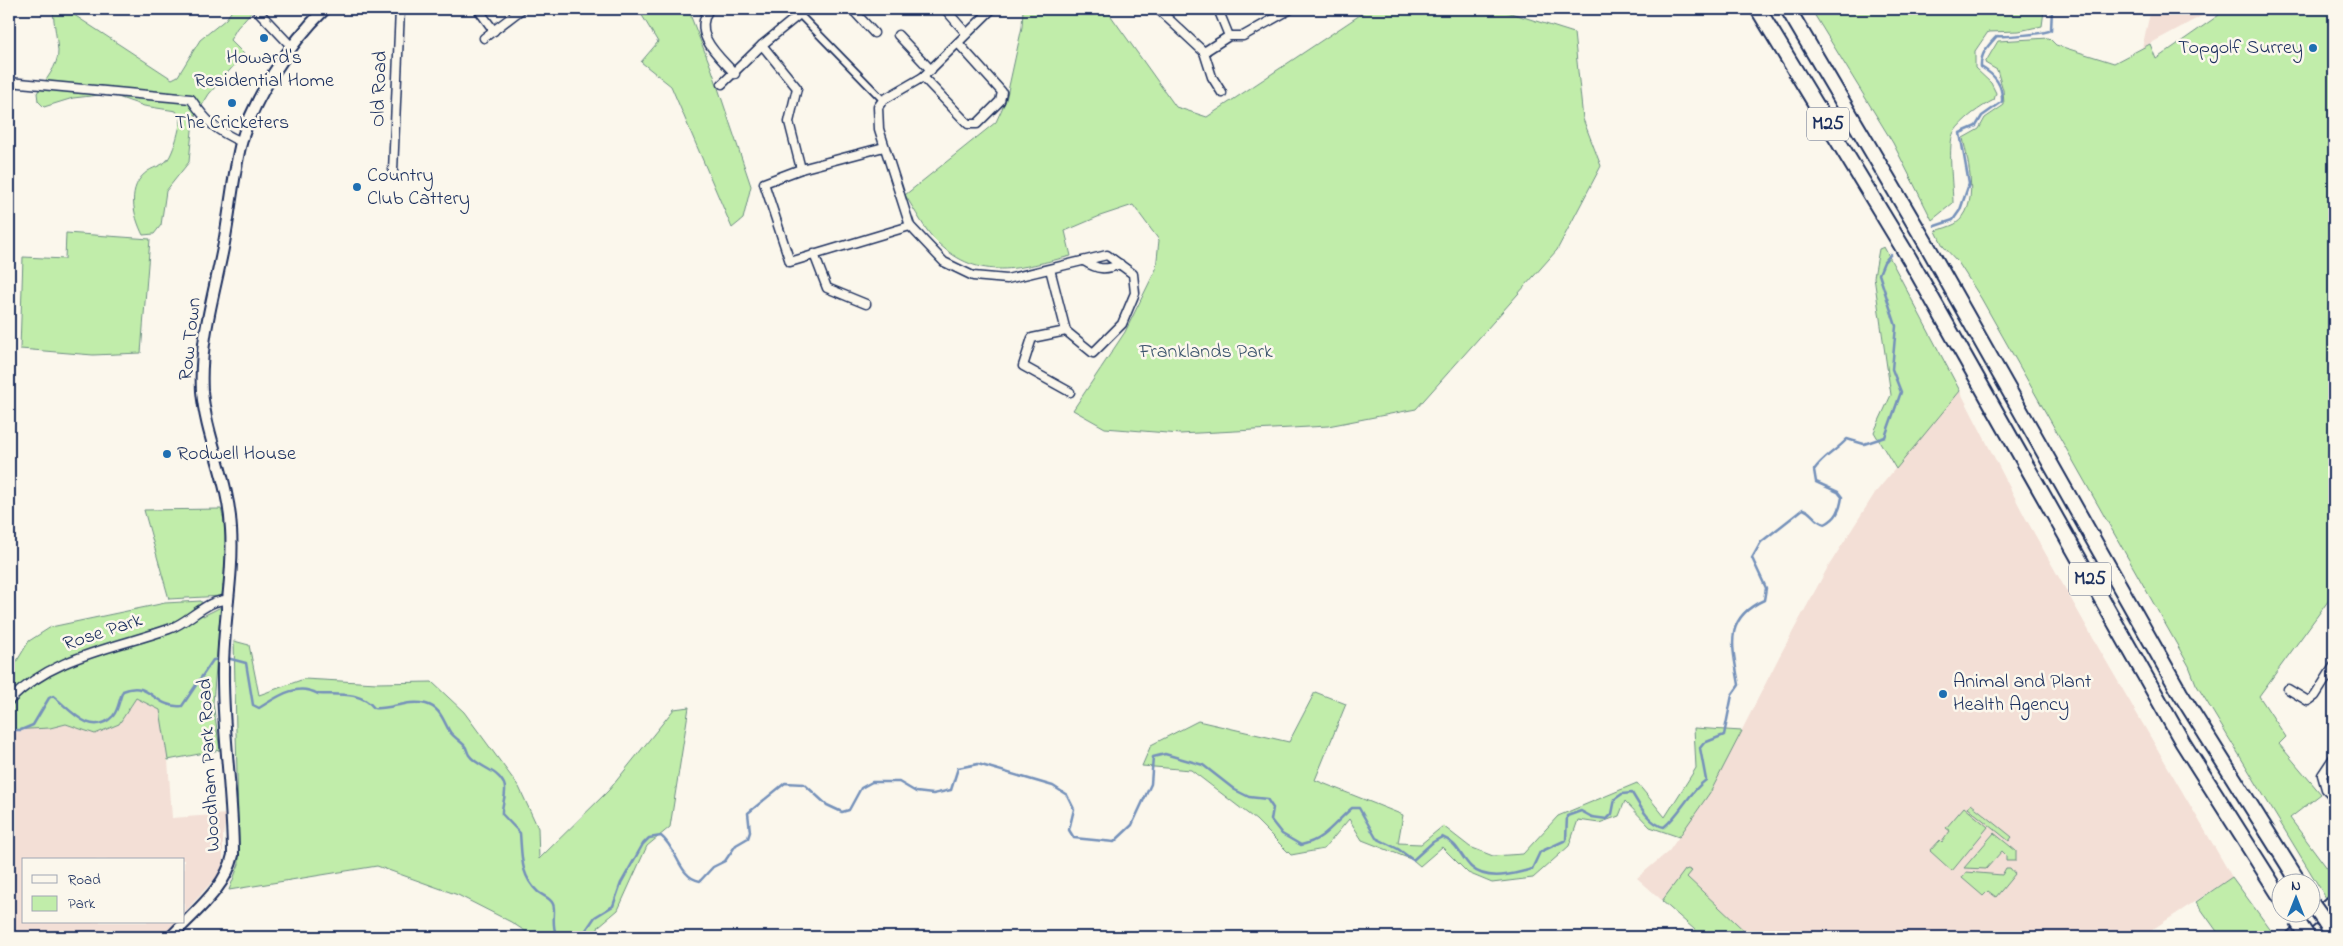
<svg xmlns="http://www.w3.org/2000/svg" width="2343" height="946" viewBox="0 0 2343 946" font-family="'Indie Flower',sans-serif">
  <rect width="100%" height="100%" fill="#fbf7ec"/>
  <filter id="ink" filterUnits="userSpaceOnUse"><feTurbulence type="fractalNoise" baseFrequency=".02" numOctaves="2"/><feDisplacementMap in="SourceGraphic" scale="10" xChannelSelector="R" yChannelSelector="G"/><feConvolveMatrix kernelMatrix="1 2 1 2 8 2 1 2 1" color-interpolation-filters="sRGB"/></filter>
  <g filter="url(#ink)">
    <g fill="#f3dfd6">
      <path d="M2151 9H2205V14L2142 48Z"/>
      <path d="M1960 391 2025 517 2098 647 2232 877 2141 937H1703L1637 878 1669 851 1711 791 1779 657 1828 567 1875 493Z"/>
      <path d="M136 698 160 710 168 760 172 818 227 814 223 836V863L219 874 184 913V860H24V922H176L162 937H9V730L50 728 66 724 95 734 119 724Z"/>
    </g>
    <g fill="#c1edaa" stroke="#6e8e84">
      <path d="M58 9H65L172 79 178 76 200 40 226 19 233 9H250L252 11 237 28 230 40 244 54 209 94 193 120 189 162 166 191 161 225 154 234 143 235C133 215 126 186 148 171 155 166 165 166 170 156 175 146 179 131 181 119L176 111 144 106 109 94 73 98 44 107 38 101 37 93C44 82 59 65 58 51 57 38 54 25 53 11Z"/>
      <path d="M643 9H694L691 17 712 70 751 186 743 219 732 228 671 86 641 62 658 42 640 12Z"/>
      <path d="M1023 9H1106L1176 107 1207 117 1369 9H1498L1574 33 1583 119 1601 166 1557 250 1416 409 1328 426 1180 434 1105 428 1073 410 1125 332 1156 269 1159 240 1133 205 1100 216 1065 231 1071 256C1020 268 981 283 938 243 925 231 915 210 905 195L996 122 1006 100 1022 27Z"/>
      <path d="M1811 9H2043L2044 11 2042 26 2019 31 1988 32 1975 51V68L1991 83 1996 93 1994 100C1980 107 1963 119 1954 132 1947 143 1953 188 1953 203L1932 220 1893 143Z"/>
      <path d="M2219 9H2334V593L2259 696 2286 737 2279 744 2321 794 2290 818 2327 868 2334 874V890L2326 898 2196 684 2189 666 1981 298 1958 262 1943 246 1936 231C1941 229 1949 227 1955 224 1981 207 1968 163 1963 138L1979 129 1985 118 2004 105 2003 90 1997 70 1985 63 1998 41 2049 38 2056 45 2114 63 2150 44 2156 59 2219 15Z"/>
      <path d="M66 233 150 239 141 353 93 355 20 349 23 257 65 259Z"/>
      <path d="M1884 247 1960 391 1896 469 1874 432 1891 395 1874 277 1879 249Z"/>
      <path d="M221 509C230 536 225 569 222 596L169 599 144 510Z"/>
      <path d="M201 601 203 616 221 607 213 703 220 750 168 760 160 710 136 698 119 724 95 734 66 724 50 728 9 730V674L29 641 51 627 165 603Z"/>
      <path d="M234 641 249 645 259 695 304 679 377 683 432 682 464 712 519 787 538 828 539 859 609 790 674 709 689 707 670 827 647 846 618 910 599 926 595 937H534L511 922 458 895 377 866 229 890 239 864Z"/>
      <path d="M1315 692 1346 704 1315 780 1403 815 1398 843 1421 844 1443 826 1470 847 1493 856 1523 854 1558 816 1637 783 1665 817 1696 768 1694 728 1742 731 1711 791 1679 837 1650 827 1625 801 1619 816 1599 823 1578 820 1569 846 1533 878 1492 883 1468 873 1442 847 1420 866 1413 860 1362 840 1349 819 1324 849 1291 855 1256 820 1191 770 1142 766 1151 745 1198 721 1289 742Z"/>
      <path d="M1971 804 2012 837 2009 841 1968 808Z"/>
      <path d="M1964 807 1988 827 1952 871 1930 851 1940 840 1942 842 1950 831 1946 828Z"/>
      <path d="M1994 833 2016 851V861H2006V855L2002 851 1986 869 1964 868Z"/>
      <path d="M2006 868H2010L2015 874 1996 897 1988 891 1983 896 1962 878 1966 872 2002 875Z"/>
      <path d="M1688 869 1692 871 1687 877 1751 937H1703L1662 901 1685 870Z"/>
      <path d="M2232 877 2275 936 2274 937H2239L2236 934 2221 937 2196 902Z"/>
    </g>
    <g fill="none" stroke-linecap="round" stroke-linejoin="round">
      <g stroke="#7491ba" stroke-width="2.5">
        <path d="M1935 226 1953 220 1960 210 1969 184 1960 133 1976 126 1982 116 2002 102C2003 85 1995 75 1981 67 1980 53 1989 45 1997 36 2005 37 2045 34 2051 30L2052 9"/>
        <path d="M227 658 246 663 253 705 259 708C277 697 296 682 318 694 338 695 361 691 374 708 390 710 408 699 426 704 441 708 443 721 450 732 454 737 460 741 464 745 467 748 467 752 469 755 477 767 497 769 504 784 508 793 501 805 502 814L520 833C522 856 520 875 538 892 543 896 551 898 553 904 556 910 551 923 556 934L563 937"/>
        <path d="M9 730H21L33 725 49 698 53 696C69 708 91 739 113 716 119 709 119 699 123 691 150 679 154 709 182 706L213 660 222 659"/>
        <path d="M571 937 584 933 595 917 613 906 621 883 643 844 649 838 661 836C677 848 679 878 700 881L713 867 725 861 736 845 748 838 750 832 748 813 785 783 804 784 827 805 842 812 849 810 861 788 872 782H899L916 792 933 794 951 790 958 768 978 764 1053 786 1067 795 1074 809 1069 830 1074 838 1114 842 1132 825 1151 784 1153 757 1165 754 1203 765 1235 790 1249 797 1267 799 1273 808 1271 820 1282 834 1301 845C1325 840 1334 823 1352 808H1359L1376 838 1398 849 1413 860 1433 842 1442 837C1458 843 1460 856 1471 867 1487 882 1515 874 1532 869L1540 852 1566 840 1567 816 1581 811 1592 817 1607 819 1612 814 1615 799 1622 794 1632 793C1640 806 1649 824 1664 827 1681 813 1689 792 1706 780L1700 748 1704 743 1724 735 1732 695 1739 685C1733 648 1722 619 1764 600L1766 588 1752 558 1761 542 1803 509C1813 512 1813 521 1825 524 1837 518 1840 510 1842 497L1838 492 1816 482 1814 470C1824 456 1835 452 1847 439L1864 444 1885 437 1901 392 1892 369 1896 326 1879 274 1884 262 1891 254"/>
      </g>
      <g stroke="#1b2f5e" stroke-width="9">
        <path id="pedestrian" d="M800 15 883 100"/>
      </g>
      <g stroke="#1b2f5e" stroke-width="11">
        <g id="minor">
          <path d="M256 9 292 47"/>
          <path d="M478 9 494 31"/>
          <path d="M709 9C692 35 718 55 735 74"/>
          <path d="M852 9 874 33"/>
          <path d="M945 9 966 33"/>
          <path d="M992 9 923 77 883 100 878 107 879 129 910 226 944 262 973 276 1007 279 1107 255 1133 274 1135 293 1122 324 1093 353 1066 331 1050 269"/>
          <path d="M1218 9 1229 36"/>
          <path d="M1160 11 1204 52 1229 36H1243L1291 9"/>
          <path d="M898 35 931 70"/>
          <path d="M484 38 522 9"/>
          <path d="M762 45 797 88 789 122 801 169"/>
          <path d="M1204 52 1212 77 1222 93"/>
          <path d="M923 77 968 124H977L1000 101 1002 92 958 43"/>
          <path d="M9 82 191 99C206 121 216 131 242 142"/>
          <path d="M722 84 762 45 806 9"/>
          <path d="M884 147 801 169 764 183 790 262 910 226"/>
          <path d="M393 171 400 9"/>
          <path d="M814 254 827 288 866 304"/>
          <path d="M1084 261C1097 269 1105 271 1120 264"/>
          <path d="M1066 331 1032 338 1023 366 1070 392"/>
          <path d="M2288 689 2308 701 2315 696 2334 666"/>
          <path d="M9 701C53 656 112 649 169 629 190 622 207 598 229 600"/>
          <path d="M2334 757 2322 775 2326 789 2334 797"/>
        </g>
      </g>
      <g stroke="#1b2f5e" stroke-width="14">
        <path id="tertiary" d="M171 937C193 913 226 888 233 855 233 793 222 732 223 670 223 622 234 576 231 529 229 481 206 438 202 391 199 340 215 292 224 243 230 211 233 178 240 147 252 99 290 43 325 9"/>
      </g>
      <g stroke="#1b2f5e" stroke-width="15">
        <path id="secondary" d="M2292 937 2334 900"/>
      </g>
      <g stroke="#1b2f5e" stroke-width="18">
        <g id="motorway">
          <path d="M1758 9 1909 258 2183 743 2280 896"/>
          <path d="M1788 9 1928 247 2180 693 2300 884"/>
          <path d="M2325 922 2334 936"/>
        </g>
      </g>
      <use href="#pedestrian" stroke="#fbf7ec" stroke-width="5.5"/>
      <use href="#minor" stroke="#fbf7ec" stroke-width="8"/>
      <use href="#tertiary" stroke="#fbf7ec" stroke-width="10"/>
      <use href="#secondary" stroke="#fbf7ec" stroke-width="11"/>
      <use href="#motorway" stroke="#fbf7ec" stroke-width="14"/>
      <g stroke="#1b2f5e" stroke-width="18" stroke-linecap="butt">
        <g id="motorway-bridge">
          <path d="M2312 904 2325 922"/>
          <path d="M2297 921 2307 936"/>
        </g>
      </g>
      <use href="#motorway-bridge" stroke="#fbf7ec" stroke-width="14"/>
    </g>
  </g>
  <g fill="#1f6fb2" stroke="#fbf7ec" stroke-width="2">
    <circle cx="264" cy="38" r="5"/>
    <circle cx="2313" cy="48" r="5"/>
    <circle cx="232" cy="103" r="5"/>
    <circle cx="357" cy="187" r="5"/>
    <circle cx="167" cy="454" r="5"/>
    <circle cx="1943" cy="694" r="5"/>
  </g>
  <g text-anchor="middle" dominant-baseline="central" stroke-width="5" stroke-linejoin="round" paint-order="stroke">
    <g fill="#fbf7ec" stroke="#5e6b89" stroke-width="1">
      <rect x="1807" y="107.5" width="42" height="33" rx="4"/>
      <rect x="2069" y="562.5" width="42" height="33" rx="4"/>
    </g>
    <g font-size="19" font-weight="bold" fill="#1b2f5e">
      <text x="1828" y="124">M25</text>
      <text x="2090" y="579">M25</text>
    </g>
    <g font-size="20" fill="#1b2f5e" stroke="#fbf7ec" text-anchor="start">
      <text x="2303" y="48" text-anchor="end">Topgolf Surrey</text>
      <text x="264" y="58" text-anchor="middle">Howard's<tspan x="264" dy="23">Residential Home</tspan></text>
      <text x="232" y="123" text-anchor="middle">The Cricketers</text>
      <text x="367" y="176">Country<tspan x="367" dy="23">Club Cattery</tspan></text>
      <text x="177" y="454">Rodwell House</text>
      <text x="1953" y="682">Animal and Plant<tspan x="1953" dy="23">Health Agency</tspan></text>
    </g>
    <g font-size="20" fill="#1b2f5e" stroke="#fbf7ec">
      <text transform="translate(380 89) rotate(-88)">Old Road</text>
      <text transform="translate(191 339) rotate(-84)">Row Town</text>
      <text transform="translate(103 633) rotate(-18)">Rose Park</text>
      <text transform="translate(210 765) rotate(-93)">Woodham Park Road</text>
    </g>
    <g font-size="20" fill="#3c556d" stroke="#fbf7ec">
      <text x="1206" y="352">Franklands Park</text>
    </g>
  </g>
  <rect width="2343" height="946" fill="none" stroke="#fbf7ec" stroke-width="30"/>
  <rect x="15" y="15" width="2313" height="916" fill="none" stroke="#1b2f5e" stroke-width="2" filter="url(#ink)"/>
  <rect x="22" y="858" width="162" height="65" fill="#fbf7ec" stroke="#a1a7b3"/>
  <rect x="32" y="875" width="25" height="8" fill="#fbf7ec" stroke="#a1a7b3"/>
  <text x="68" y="884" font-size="15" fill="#1b2f5e">Road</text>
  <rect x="32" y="896" width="25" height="15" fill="#c1edaa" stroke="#a1a7b3"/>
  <text x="68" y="908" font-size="15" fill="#1b2f5e">Park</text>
  <g transform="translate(2296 898)"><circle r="24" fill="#fbf7ec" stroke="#a1a7b3"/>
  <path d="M0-4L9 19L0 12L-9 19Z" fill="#1f6fb2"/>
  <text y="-8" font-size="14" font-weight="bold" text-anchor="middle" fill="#1b2f5e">N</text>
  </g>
</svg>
